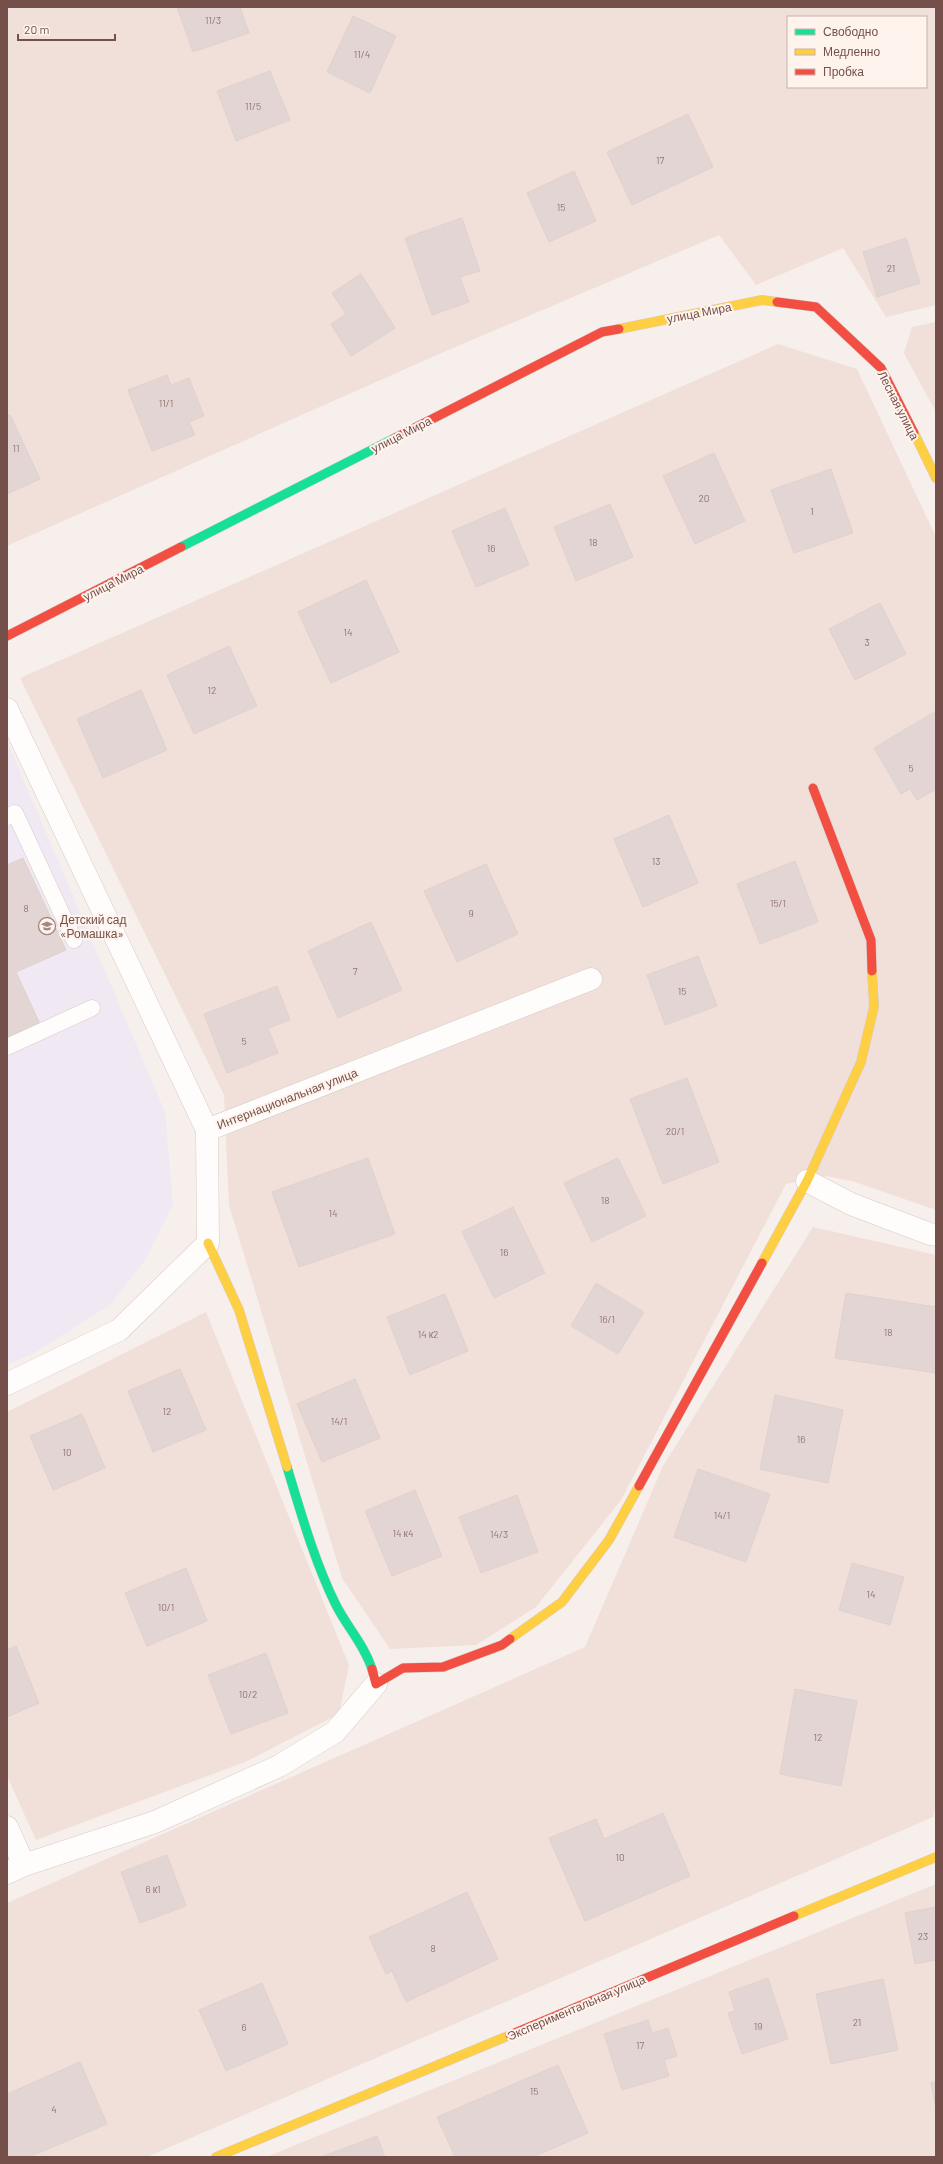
<svg xmlns="http://www.w3.org/2000/svg" width="943" height="2164" viewBox="0 0 943 2164" font-family="Barlow,sans-serif">
  <rect width="100%" height="100%" fill="#f7efeb"/>
  <g fill="#f0e0d9" fill-rule="evenodd">
    <path d="M7 7H936V305L886 317 843 248 756 285 719 235 446 351 7 546ZM788 17H926V87H788Z"/>
    <path d="M936 322V412L904 353 912 327Z"/>
    <path d="M778 344 857 369 936 537V1210L855 1182 827 1176 786 1184 621 1500 536 1607 476 1645 390 1649 342 1578 229 1205 224 1095 20 678Z"/>
    <path d="M813 1227 936 1255V1806L933 1817 147 2157H7V1903L585 1647 663 1466Z"/>
    <path d="M206 1312 349 1665 339 1714 245 1762 36 1840 7 1776V1412Z"/>
    <path d="M936 1884V2157H266Z"/>
  </g>
  <path fill="#f0e8f3" d="M7 741 165 1112 173 1204 145 1260 110 1305 32 1354 7 1365Z"/>
  <g fill="#e3d5d3" stroke="#e0d1cd">
    <path d="M177 7H240L249 33 193 52Z"/>
    <path d="M353 16 396 36 370 93 327 72Z"/>
    <path d="M270 71 290 120 236 141 217 91Z"/>
    <path d="M688 114 713 167 632 205 607 152Z"/>
    <path d="M574 171 596 221 549 242 527 193Z"/>
    <path d="M462 218 480 271 460 277 469 302 432 315 405 238Z"/>
    <path d="M906 238 920 283 877 297 863 252Z"/>
    <path d="M361 274 395 328 351 356 331 324 346 314 332 293Z"/>
    <path d="M167 375 171 385 189 378 204 416 189 422 195 435 152 451 128 390Z"/>
    <path d="M10 415 40 479 7 494V416Z"/>
    <path d="M714 453 745 521 695 544 663 476Z"/>
    <path d="M831 469 853 533 794 553 771 490Z"/>
    <path d="M610 504 633 557 576 581 554 527Z"/>
    <path d="M505 508 529 565 476 587 452 531Z"/>
    <path d="M366 580 399 652 331 683 298 612Z"/>
    <path d="M880 603 906 654 855 680 829 629Z"/>
    <path d="M229 646 257 706 194 734 167 675Z"/>
    <path d="M141 690 167 750 103 778 77 719Z"/>
    <path d="M936 711V789L917 800 910 789 901 794 874 748Z"/>
    <path d="M669 815 698 883 643 907 614 839Z"/>
    <path d="M23 858 66 950 16 972 40 1024 7 1039V865Z"/>
    <path d="M795 861 818 922 760 944 737 884Z"/>
    <path d="M486 864 518 934 457 962 424 891Z"/>
    <path d="M371 922 402 990 338 1018 308 951Z"/>
    <path d="M698 956 717 1006 665 1025 647 975Z"/>
    <path d="M277 986 290 1020 268 1028 278 1053 227 1073 204 1014Z"/>
    <path d="M687 1078 719 1162 663 1184 630 1099Z"/>
    <path d="M368 1158 395 1234 299 1267 272 1192Z"/>
    <path d="M618 1158 646 1216 592 1242 564 1183Z"/>
    <path d="M513 1207 545 1273 494 1298 462 1232Z"/>
    <path d="M596 1283 644 1312 618 1354 571 1326Z"/>
    <path d="M846 1293 936 1307V1373L835 1358Z"/>
    <path d="M445 1294 468 1351 410 1375 387 1317Z"/>
    <path d="M180 1369 206 1430 153 1452 128 1391Z"/>
    <path d="M355 1379 380 1438 322 1462 297 1404Z"/>
    <path d="M775 1395 843 1410 828 1483 760 1469Z"/>
    <path d="M82 1414 105 1468 53 1490 30 1436Z"/>
    <path d="M698 1469 770 1494 746 1562 674 1537Z"/>
    <path d="M415 1490 442 1556 392 1576 365 1511Z"/>
    <path d="M517 1495 538 1552 481 1573 459 1517Z"/>
    <path d="M852 1563 904 1577 890 1625 839 1610Z"/>
    <path d="M186 1568 207 1621 147 1646 125 1593Z"/>
    <path d="M16 1646 39 1703 7 1717V1650Z"/>
    <path d="M266 1653 288 1713 231 1734 208 1675Z"/>
    <path d="M795 1689 857 1701 841 1786 780 1774Z"/>
    <path d="M663 1813 690 1876 585 1921 549 1838 596 1819 604 1839Z"/>
    <path d="M167 1855 186 1906 140 1923 121 1872Z"/>
    <path d="M467 1892 498 1959 406 2002 392 1971 386 1974 369 1937Z"/>
    <path d="M936 1907V1960L915 1964 905 1913Z"/>
    <path d="M768 1978 788 2039 742 2054 728 2013 735 2011 729 1992Z"/>
    <path d="M883 1979 898 2050 831 2064 816 1994Z"/>
    <path d="M262 1983 288 2044 226 2071 199 2010Z"/>
    <path d="M648 2020 652 2033 668 2028 677 2056 664 2060 669 2076 622 2090 604 2034Z"/>
    <path d="M80 2062 107 2124 29 2157H7V2094Z"/>
    <path d="M558 2065 588 2133 533 2157H455L437 2117Z"/>
    <path d="M936 2082V2110L931 2083Z"/>
    <path d="M377 2136 385 2157H321Z"/>
  </g>
  <g fill="none" stroke-linecap="round" stroke-linejoin="round">
    <g stroke="#d6cbc8" stroke-width="17">
      <g id="lane">
        <path d="M7 817 15 813 74 940"/>
        <path d="M7 1047 92 1008"/>
      </g>
    </g>
    <g stroke="#d6cbc8" stroke-width="23">
      <g id="street">
        <path d="M7 709 207 1130"/>
        <path d="M807 1181 851 1204 930 1234 936 1235"/>
        <path d="M7 1384 119 1330 208 1243 207 1130 591 979"/>
        <path d="M7 1827 24 1865"/>
        <path d="M7 1873 24 1865 155 1822 279 1766 335 1732 376 1684"/>
      </g>
    </g>
    <g stroke="#d7cbc8" stroke-width="10">
      <g id="fast">
        <path d="M181 547 395 438"/>
        <path d="M287 1467C301 1513 314 1560 335 1603 346 1626 364 1644 372 1669"/>
      </g>
    </g>
    <g stroke="#d7cbc8" stroke-width="10">
      <g id="slow">
        <path d="M619 329 762 300 777 302"/>
        <path d="M914 433 936 478"/>
        <path d="M208 1243 239 1310 287 1467"/>
        <path d="M762 1263 807 1181 861 1062 874 1007 872 971"/>
        <path d="M510 1639 562 1602 609 1540 639 1486"/>
        <path d="M794 1916 936 1857"/>
        <path d="M216 2157 510 2035"/>
      </g>
    </g>
    <g stroke="#d7cbc8" stroke-width="10">
      <g id="jam">
        <path d="M777 302 816 307 881 368 914 433"/>
        <path d="M395 438 602 332 619 329"/>
        <path d="M7 636 181 547"/>
        <path d="M813 788 871 940 872 971"/>
        <path d="M639 1486 762 1263"/>
        <path d="M372 1669 376 1684 403 1668 443 1667 502 1645 510 1639"/>
        <path d="M510 2035 794 1916"/>
      </g>
    </g>
    <use href="#lane" stroke="#fefdfc" stroke-width="16"/>
    <use href="#street" stroke="#fefdfc" stroke-width="22"/>
    <use href="#fast" stroke="#16e098" stroke-width="9"/>
    <use href="#slow" stroke="#ffcf43" stroke-width="9"/>
    <use href="#jam" stroke="#f24e42" stroke-width="9"/>
  </g>
  <defs>
    <g id="school-ring" transform="scale(0.9)"><circle r="9.5" fill="#fff3ed" stroke="#a28883" stroke-width="1.5"/><path d="M0-5L7-2L0 1L-7-2ZM-4 1L0 2.5L4 1V4Q0 6-4 4Z" fill="#a28883"/></g>
  </defs>
  <g fill-rule="evenodd">
    <use href="#school-ring" x="47" y="926"/>
  </g>
  <g text-anchor="middle" dominant-baseline="central" stroke-width="4" stroke-linejoin="round" paint-order="stroke">
    <g font-size="10" fill="#92746f">
      <text x="213" y="20">11/3</text>
      <text x="362" y="54">11/4</text>
      <text x="253" y="106">11/5</text>
      <text x="660" y="160">17</text>
      <text x="561" y="207">15</text>
      <text x="891" y="268">21</text>
      <text x="166" y="403">11/1</text>
      <text x="16" y="448">11</text>
      <text x="704" y="498">20</text>
      <text x="812" y="511">1</text>
      <text x="593" y="542">18</text>
      <text x="491" y="548">16</text>
      <text x="348" y="632">14</text>
      <text x="867" y="642">3</text>
      <text x="212" y="690">12</text>
      <text x="911" y="768">5</text>
      <text x="656" y="861">13</text>
      <text x="778" y="903">15/1</text>
      <text x="26" y="908">8</text>
      <text x="471" y="913">9</text>
      <text x="355" y="971">7</text>
      <text x="682" y="991">15</text>
      <text x="244" y="1041">5</text>
      <text x="675" y="1131">20/1</text>
      <text x="605" y="1200">18</text>
      <text x="333" y="1213">14</text>
      <text x="504" y="1252">16</text>
      <text x="607" y="1319">16/1</text>
      <text x="888" y="1332">18</text>
      <text x="428" y="1334">14 к2</text>
      <text x="167" y="1411">12</text>
      <text x="339" y="1421">14/1</text>
      <text x="801" y="1439">16</text>
      <text x="67" y="1452">10</text>
      <text x="722" y="1515">14/1</text>
      <text x="403" y="1533">14 к4</text>
      <text x="499" y="1534">14/3</text>
      <text x="871" y="1594">14</text>
      <text x="166" y="1607">10/1</text>
      <text x="248" y="1694">10/2</text>
      <text x="818" y="1737">12</text>
      <text x="620" y="1857">10</text>
      <text x="153" y="1889">6 к1</text>
      <text x="923" y="1936">23</text>
      <text x="433" y="1948">8</text>
      <text x="857" y="2022">21</text>
      <text x="758" y="2026">19</text>
      <text x="244" y="2027">6</text>
      <text x="640" y="2045">17</text>
      <text x="534" y="2091">15</text>
      <text x="54" y="2109">4</text>
    </g>
    <g font-size="12" fill="#75504b" stroke="#fff3ed">
      <text transform="translate(699 312) rotate(-11)">улица Мира</text>
      <text transform="translate(899 405) rotate(63)">Лесная улица</text>
      <text transform="translate(401 434) rotate(-27)">улица Мира</text>
      <text transform="translate(113 582) rotate(-27)">улица Мира</text>
      <text transform="translate(287 1098) rotate(-21)">Интернациональная улица</text>
      <text transform="translate(576 2007) rotate(-23)">Экспериментальная улица</text>
    </g>
    <g font-size="12" fill="#75504b" stroke="#fff3ed" text-anchor="start">
      <text x="60" y="919">Детский сад<tspan x="60" dy="14">«Ромашка»</tspan></text>
    </g>
  </g>
  <rect width="943" height="2164" fill="none" stroke="#75504b" stroke-width="16"/>
  <rect x="787" y="16" width="140" height="72" fill="#fff3ed" stroke="#c8b2ac"/>
  <rect x="795" y="29" width="20" height="6" fill="#16e098" stroke="#c8b2ac"/>
  <text x="823" y="36" font-size="12" fill="#75504b">Свободно</text>
  <rect x="795" y="49" width="20" height="6" fill="#ffcf43" stroke="#c8b2ac"/>
  <text x="823" y="56" font-size="12" fill="#75504b">Медленно</text>
  <rect x="795" y="69" width="20" height="6" fill="#f24e42" stroke="#c8b2ac"/>
  <text x="823" y="76" font-size="12" fill="#75504b">Пробка</text>
  <path d="M18 34v6h97v-6" fill="none" stroke="#75504b" stroke-width="2"/>
  <text x="24" y="34" font-size="12" fill="#75504b" stroke="#fff3ed" stroke-width="3" paint-order="stroke">20 m</text>
</svg>
